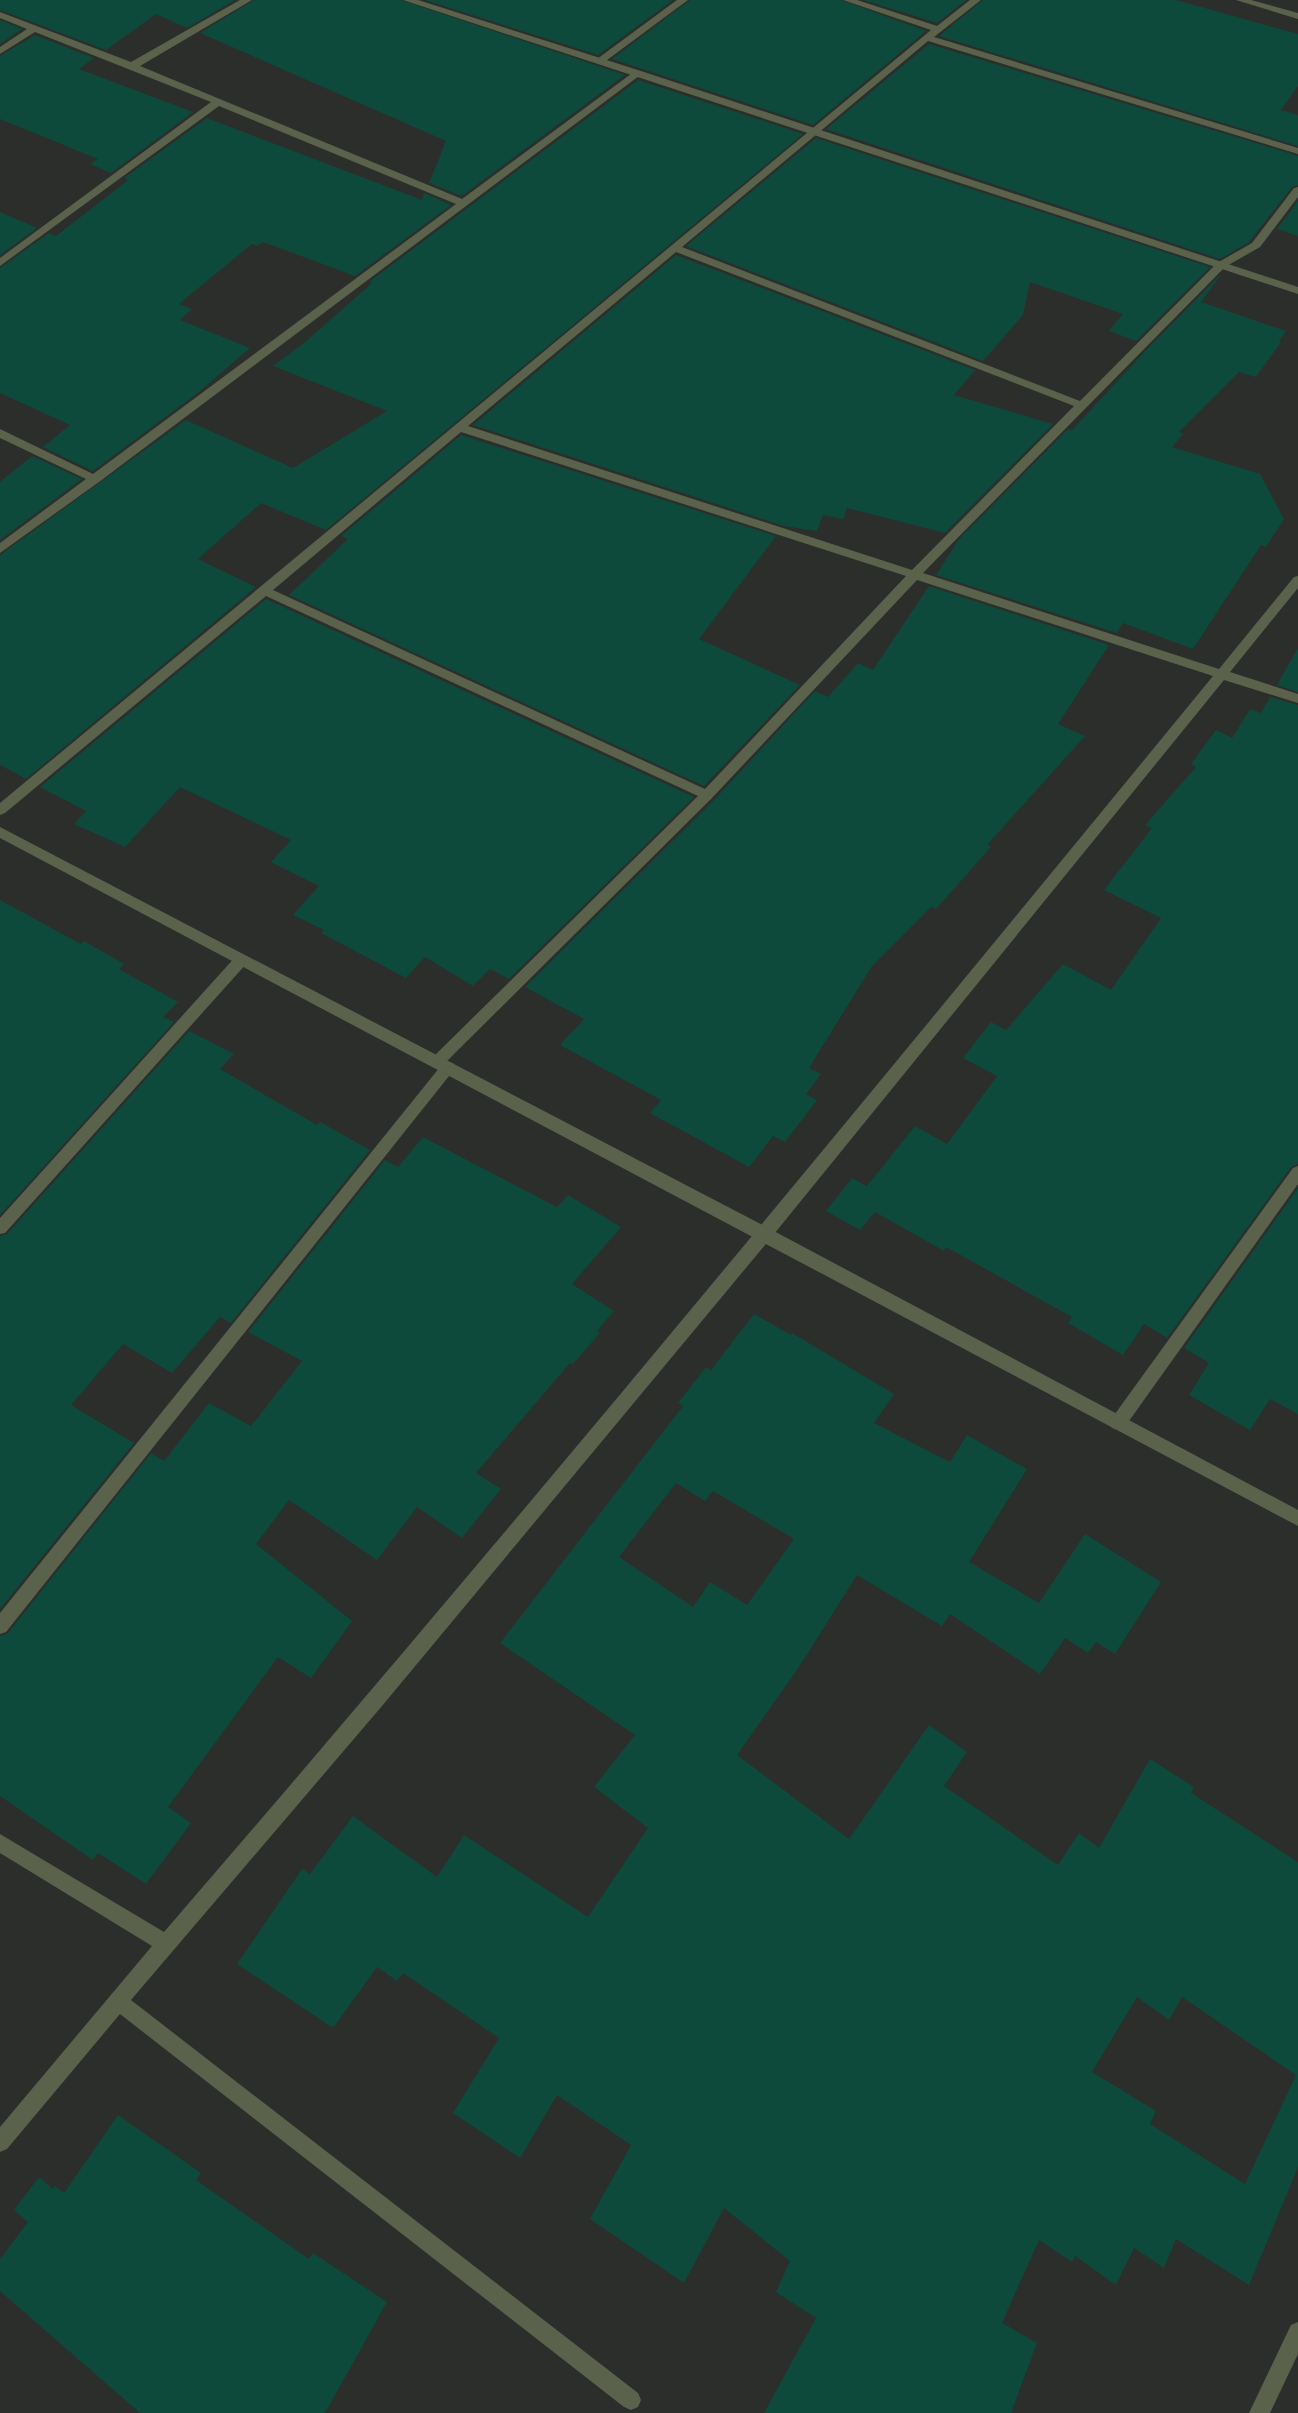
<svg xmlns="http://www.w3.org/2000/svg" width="1298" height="2413" viewBox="0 0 1298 2413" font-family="Quicksand,sans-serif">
  <rect width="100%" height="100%" fill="#2b2e2b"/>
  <g fill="#0d4a3c" fill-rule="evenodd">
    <path d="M0 0H235L187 28 156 14 106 50 0 10Z"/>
    <path d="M254 0H401L625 75 462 196 429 183 446 141 200 33Z"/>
    <path d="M425 0H673L598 55Z"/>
    <path d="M690 0H841L926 31 813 125 612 59Z"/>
    <path d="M864 0H966L937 23Z"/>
    <path d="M983 0H1176L1298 34V86L1281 110 1298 115V146L939 36Z"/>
    <path d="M0 20 22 29 0 44Z"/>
    <path d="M35 35 94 58 79 69 193 112 111 173 90 164 98 159 0 119V56Z"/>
    <path d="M929 44 1298 156V185L1292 187 1249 242 1220 259 826 129Z"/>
    <path d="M638 80 803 134 326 530 261 503 198 559 256 587 26 779 0 765V555L186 420 293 468 387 411 273 366 304 343 372 283 369 282Z"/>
    <path d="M207 118 422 200 424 193 451 205 355 276 263 242 258 246 252 244 179 304 192 309 180 320 250 348 199 392 93 471 43 447 70 425 0 393V268L49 233 56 236 128 180 124 178Z"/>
    <path d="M816 138 1210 267 1136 341 1109 331 1123 314 1030 282 1023 315 983 361 686 246Z"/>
    <path d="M1298 201V236L1277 229Z"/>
    <path d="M0 212 37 228 0 255Z"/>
    <path d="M676 255 975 370 954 395 1053 424 945 533 847 508 843 519 823 515 817 531 784 526 473 425Z"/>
    <path d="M1223 272 1201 302 1286 331 1279 341 1281 342 1256 377 1239 372 1179 432 1183 434 1172 447 1260 474 1284 519 1266 547 1261 545 1193 649 1123 623 1117 633 936 575 959 539 1068 429 1072 430 1150 346Z"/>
    <path d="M461 435 776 536 699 639 800 685 704 786 289 595 348 539 341 536Z"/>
    <path d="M32 456 82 479 0 540V482Z"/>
    <path d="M929 586 1109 645 1058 724 1085 736 987 845 991 847 936 909 931 907 872 966 809 1068 821 1074 806 1094 817 1100 785 1142 773 1136 749 1167 650 1113 661 1100 560 1045 584 1019 525 987 714 800 815 691 828 697 858 663 873 670Z"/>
    <path d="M266 599 694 797 509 979 490 969 473 986 425 957 406 978 321 933 324 930 293 915 319 886 271 862 291 840 180 787 125 847 74 824 86 811 40 787Z"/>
    <path d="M1298 648V692L1277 685Z"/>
    <path d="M1270 697 1298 705V1164L1291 1167 1167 1338 1144 1324 1123 1355 1068 1323 1072 1317 946 1247 944 1251 875 1212 860 1230 826 1211 852 1178 867 1186 915 1126 947 1144 997 1076 963 1058 991 1022 1006 1030 1063 964 1111 990 1161 918 1104 890 1152 828 1145 825 1196 767 1191 764 1216 730 1232 738 1250 709 1261 713Z"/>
    <path d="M0 900 81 944 84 941 124 964 119 969 178 1002 163 1017 174 1022 0 1215Z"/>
    <path d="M189 1031 234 1054 220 1069 317 1125 320 1122 370 1150 231 1323 220 1317 172 1373 123 1344 71 1405 134 1443 0 1609V1236L7 1234Z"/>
    <path d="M423 1137 557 1207 568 1195 621 1227 572 1284 614 1311 597 1331 600 1333 573 1364 570 1363 476 1473 501 1489 462 1538 417 1507 377 1560 289 1500 256 1544 352 1621 311 1678 278 1657 168 1807 191 1823 146 1884 98 1853 93 1860 0 1796V1636L8 1633 151 1453 164 1461 209 1403 251 1426 302 1361 248 1332 385 1160 398 1167Z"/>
    <path d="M1298 1188V1414L1270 1399 1250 1430 1189 1395 1209 1363 1184 1348Z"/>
    <path d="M754 1314 791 1335 792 1333 894 1394 874 1423 950 1462 967 1435 1027 1469 969 1562 1039 1603 1085 1534 1161 1582 1115 1654 1096 1642 1088 1653 1065 1638 1040 1674 950 1614 942 1626 857 1575 799 1667 737 1755 849 1839 929 1725 967 1752 944 1786 1058 1865 1079 1833 1099 1848 1150 1759 1194 1787 1191 1793 1298 1862V2167L1249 2285 1176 2239 1164 2268 1134 2248 1116 2285 1075 2256 1072 2262 1039 2240 1002 2323 1037 2343 1011 2413H764L816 2318 776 2292 790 2261 724 2208 684 2283 590 2219 631 2145 557 2095 520 2158 453 2113 499 2038 403 1973 397 1981 377 1967 333 2028 237 1964 302 1869 310 1874 353 1816 437 1877 464 1835 588 1917 648 1828 594 1787 635 1735 500 1643 683 1406 678 1403 706 1367 711 1370ZM676 1483 705 1501 713 1491 794 1539 747 1605 710 1582 693 1607 619 1557ZM1137 1997 1169 2020 1182 1997 1296 2075 1245 2184 1150 2124 1156 2111 1092 2072Z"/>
    <path d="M118 2115 201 2173 196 2180 309 2259 313 2253 387 2302 325 2413H140L0 2291V2259L28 2222 14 2210 39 2177 53 2189 55 2186 64 2193Z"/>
  </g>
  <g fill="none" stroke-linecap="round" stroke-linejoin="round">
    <g fill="#5b624b" fill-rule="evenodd">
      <path d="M240 0H252L140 66 462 199 635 71 643 73 99 482 0 553V543L86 479 0 438V429L93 474 456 204 219 106 0 266V258L211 102 35 32 0 54V47L27 29 0 18V12L131 62Z"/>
      <path d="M677 0H688L603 63H597V59Z"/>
      <path d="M843 0H857L937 26 970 0H981L934 37 1298 148V154L928 41 682 247 1080 401 1217 263 1252 243 1294 188 1298 187V197L1260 247 1225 267 923 573 1219 669 1294 577 1298 576V588L1230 672 1298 694V703L1224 680 770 1239 382 1706 131 2000 638 2393 641 2400 638 2407 631 2410 624 2407 120 2014 7 2149 0 2152V2127L152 1946 0 1853V1834L164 1932C521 1519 867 1098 1213 676L917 580 712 798 446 1062 453 1063 455 1067 453 1071 6 1632 0 1634V1613L440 1067 432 1066 430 1062 432 1058 698 796 266 596 5 813 0 815V803L931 30ZM676 252 1074 406 912 570 468 426ZM461 432 906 576 705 789 273 590Z"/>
      <path d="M1236 0H1251L1298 13V19Z"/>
      <path d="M242 954 249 959 247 963 5 1233 0 1234V1218L237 955Z"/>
      <path d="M1298 1166V1184L1124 1428 1118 1430 1112 1428 1110 1423 1112 1418 1293 1168Z"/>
      <path d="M1298 2322V2354L1270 2413H1249L1291 2325Z"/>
    </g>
    <g fill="#5b624b" fill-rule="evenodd">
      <path d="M403 0H418L641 71 1298 287V294Z"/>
      <path d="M0 827 770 1229 1298 1510V1526L0 838Z"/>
    </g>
  </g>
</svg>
